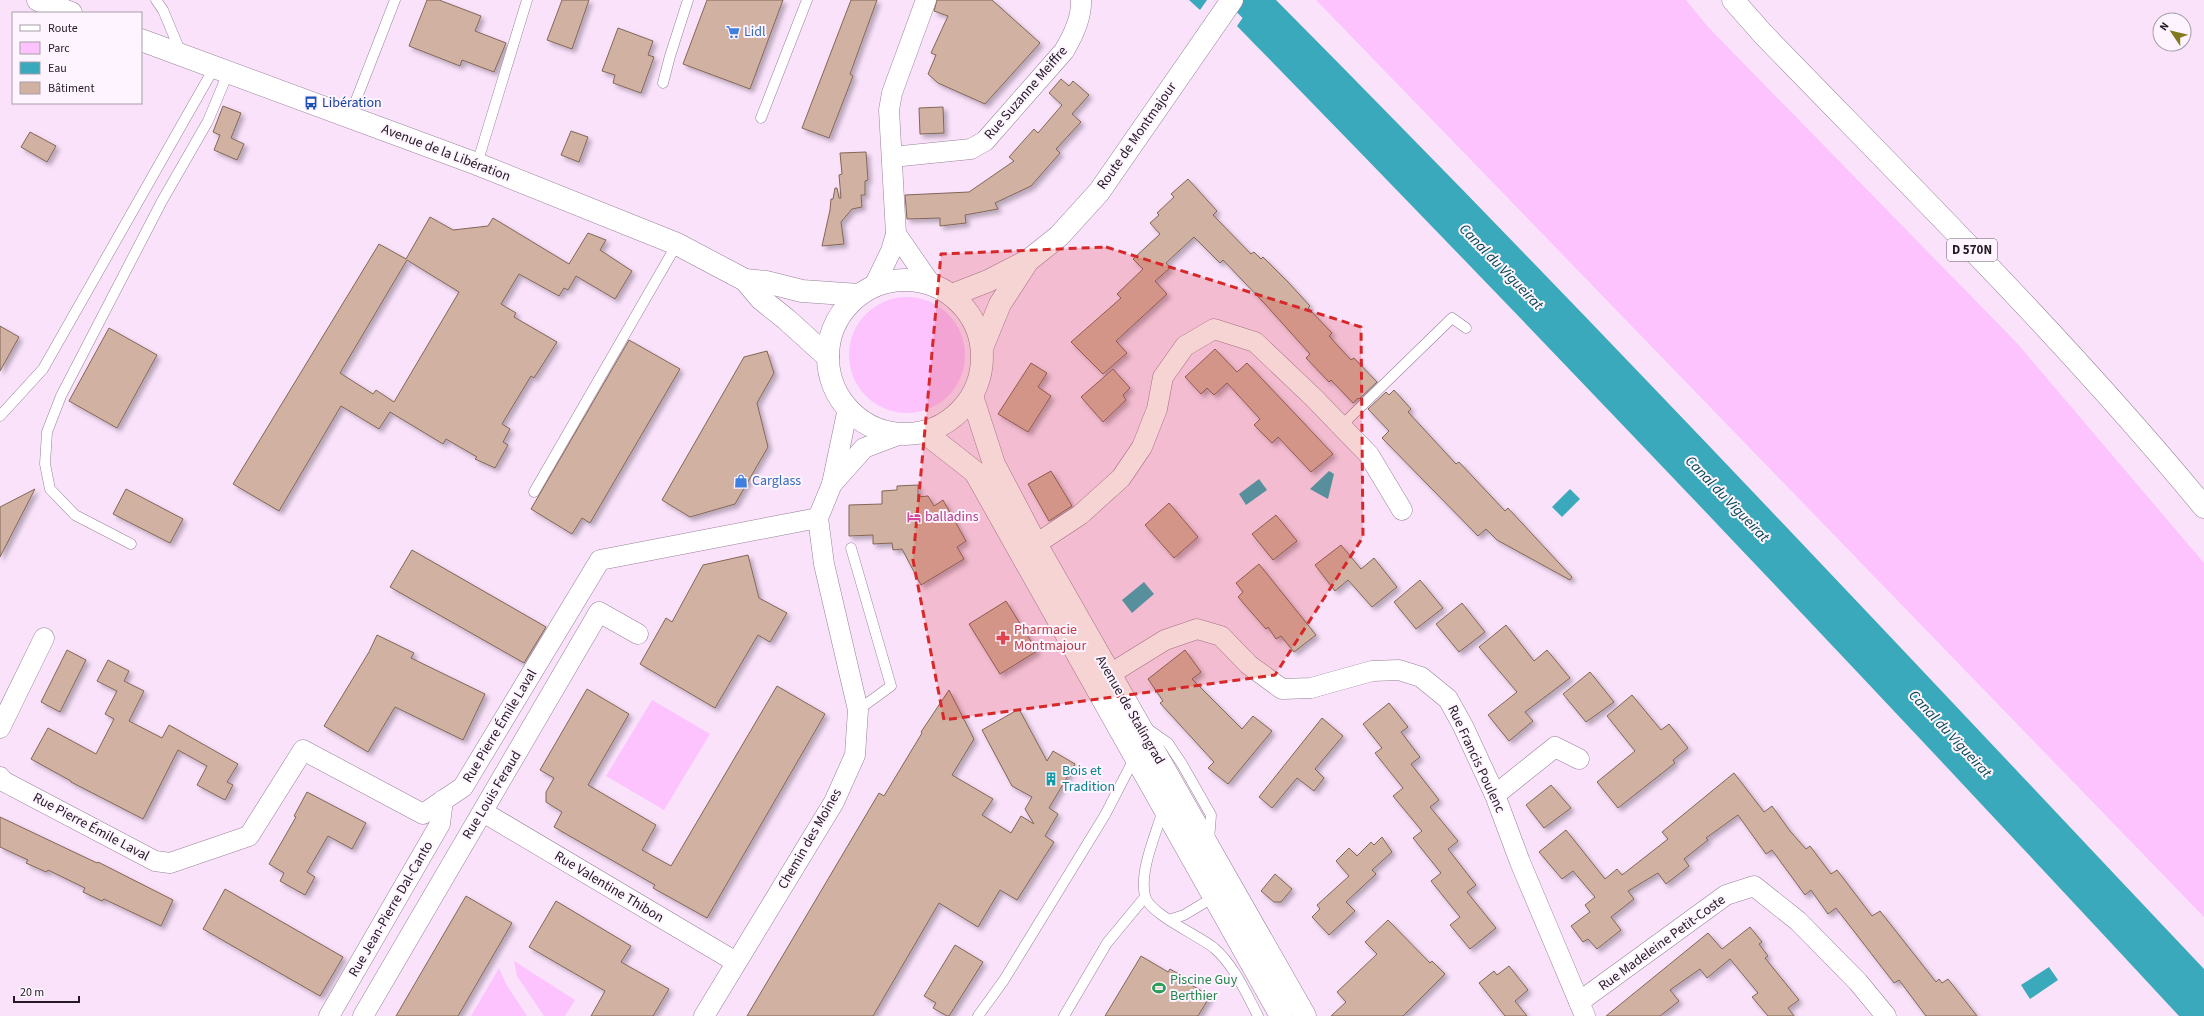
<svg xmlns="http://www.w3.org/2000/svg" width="2204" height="1016" viewBox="0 0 2204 1016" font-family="'Source Sans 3',sans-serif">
  <defs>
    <filter id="shadow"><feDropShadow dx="3.5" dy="3.5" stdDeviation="2" flood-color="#0004"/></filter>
  </defs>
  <rect width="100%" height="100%" fill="#fae2fb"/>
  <g fill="#fcc3ff">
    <path d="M1316 0H1686L1708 27 2016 342 2204 563V917Z"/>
    <circle cx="907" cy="355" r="58"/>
    <path d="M652 700 710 734 664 810 606 776Z"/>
    <path d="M514 961 575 1000 565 1016H544L517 976Z"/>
    <path d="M499 968 506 984 527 1016H471Z"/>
  </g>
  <g fill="#39a9bb">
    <path d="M1189 0H1207L1200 10Z"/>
    <path d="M1255 0H1276C1591 317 1897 644 2204 969V1016H2179C1869 682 1556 352 1237 26Z"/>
    <path d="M1329 471 1334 474 1328 499 1310 489Z"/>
    <path d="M1259 479 1267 490 1246 505 1239 494Z"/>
    <path d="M1570 489 1580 499 1562 517 1552 507Z"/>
    <path d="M1144 582 1154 594 1132 613 1122 600Z"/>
    <path d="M2049 967 2058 980 2030 999 2021 985Z"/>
  </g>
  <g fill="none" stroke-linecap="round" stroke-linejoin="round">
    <path stroke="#39a9bb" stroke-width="23" d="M1241 0 1271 30"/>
  </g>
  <g fill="#d1b1a1" stroke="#826658" fill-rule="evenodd" filter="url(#shadow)">
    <path d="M427 0H439L481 16 475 31 506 43 494 72 462 60 460 66 409 46Z"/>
    <path d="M562 0H589L572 49 547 40Z"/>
    <path d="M707 0H783L750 89 683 64Z"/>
    <path d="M851 0H877L850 74 853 76 829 138 802 128Z"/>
    <path d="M937 0H992L1040 43 985 104 938 83 928 74 936 55 931 53 948 16 934 11Z"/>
    <path d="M618 28 653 41 648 55 654 57 641 93 613 83 615 75 602 71Z"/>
    <path d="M1061 79 1069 86 1073 81 1089 95 1072 114 1081 122 1056 149 1060 153 1031 186 995 203 998 209 965 215 966 223 940 226V218L907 219 905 195 969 192 1014 161 1009 157 1034 129 1038 133 1062 105 1049 93Z"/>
    <path d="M223 106 241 113 231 138 244 144 237 160 214 150 220 135 213 132Z"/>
    <path d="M943 107 944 133 920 134 919 108Z"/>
    <path d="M571 131 588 137 579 162 561 155Z"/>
    <path d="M30 132 56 146 47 162 21 147Z"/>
    <path d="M866 152 868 180 865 181V195H861L862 207 852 209 841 222 844 244 822 246 830 210 831 199H833L835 188H837L839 198H841L839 175 842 174 840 153Z"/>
    <path d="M1188 179 1217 211 1213 215 1251 254 1254 252 1261 259 1263 257 1288 282 1310 306 1308 308 1332 333 1329 336 1351 360 1354 358 1377 382 1359 399 1358 398 1353 403 1331 380 1329 382 1306 358 1310 354 1265 304 1223 260 1220 263 1194 237 1166 263 1170 268 1155 281 1167 294 1116 341 1127 353 1103 374 1071 342 1121 298 1117 294 1143 269 1133 259 1160 234 1150 223 1159 215 1157 213 1174 197 1171 194Z"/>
    <path d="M430 217 453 230 488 226 493 218 569 264 588 233 606 240 600 250 632 271 615 299 576 276 568 290 564 288 559 296 519 274 501 304 516 313 514 317 557 342 534 378 531 376 502 424 510 429 503 442 508 445 495 468 475 459 477 457 446 439 443 444 390 412 379 429 341 406 279 511 233 484 379 244 406 259ZM407 260 459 292 394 402 376 390 373 394 340 373Z"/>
    <path d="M0 326 19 337 0 371Z"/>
    <path d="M109 328 157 355 117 428 69 401Z"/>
    <path d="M629 340 680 369 590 523 582 518 572 534 531 509Z"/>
    <path d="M1215 349 1237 372 1247 363 1333 454 1311 472 1278 437 1272 443 1254 425 1260 419 1227 383 1214 395 1207 388 1201 394 1185 377Z"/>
    <path d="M767 351 774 373 757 403 768 447 735 504 690 517 662 500 744 357Z"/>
    <path d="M1031 363 1047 373 1038 387 1051 396 1028 432 998 414Z"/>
    <path d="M1113 369 1130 388 1123 395 1126 400 1103 422 1081 397Z"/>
    <path d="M1394 390 1411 409 1408 412 1456 464 1459 462 1505 511 1508 508 1572 577 1570 580 1497 540 1486 529 1478 536 1382 438 1389 431 1368 409 1386 392 1389 395Z"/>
    <path d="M1051 471 1072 506 1049 521 1028 484Z"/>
    <path d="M918 485V497L928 496 934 506 943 500 966 541 957 547 964 559 921 585 902 549 893 550 892 543 873 544V535L849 536V505L882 504V491L897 490V486Z"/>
    <path d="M35 489 0 557V507Z"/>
    <path d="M126 489 183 519 170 543 113 514Z"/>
    <path d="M1169 503 1198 537 1174 558 1145 525Z"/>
    <path d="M1276 515 1297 541 1273 560 1252 534Z"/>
    <path d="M1341 545 1361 569 1374 558 1397 587 1372 607 1348 580 1335 591 1315 565Z"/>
    <path d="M412 550 546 627 524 663 390 587Z"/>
    <path d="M748 555 759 598 787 613 770 642 758 635 715 708 640 664 666 618 672 622 703 565Z"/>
    <path d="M1259 564 1316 635 1294 652 1281 636 1276 639 1268 627 1266 629 1238 597 1243 592 1236 583Z"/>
    <path d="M1420 580 1443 608 1416 629 1394 602Z"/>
    <path d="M1006 601 1037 651 1000 674 969 624Z"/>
    <path d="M1462 603 1485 632 1459 652 1436 624Z"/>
    <path d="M1506 625 1534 661 1547 650 1570 678 1525 712 1533 721 1509 741 1488 715 1517 692 1479 647Z"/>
    <path d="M377 635 414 653 411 658 485 694 463 740 395 707 368 752 324 726 369 652Z"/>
    <path d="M67 650 86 660 60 712 41 702Z"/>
    <path d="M1185 650 1201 672 1192 679 1242 729 1253 716 1272 731 1228 784 1208 768 1214 762 1160 703 1163 701 1148 679Z"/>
    <path d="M108 660 129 671 124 681 144 691 129 721 162 738 169 725 238 764 227 782 233 785 225 800 197 785 207 766 178 750 143 819 71 782V781L31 759 48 728 96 754 114 719 105 714 117 691 97 681Z"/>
    <path d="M1590 672 1614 702 1586 722 1563 694Z"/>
    <path d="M777 686 825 714 707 918 653 888 655 885 554 827 562 812 546 802V792L554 778 540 770 587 689 629 714 588 785 656 825 642 850 671 866Z"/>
    <path d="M949 690 974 739 952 775 993 799 982 815 1011 833 1021 816 1034 824 1025 809 1032 797 1012 786 982 730 1019 709 1047 761 1053 751 1075 764 1049 808 1058 814 1045 836 1054 842 1017 900 1000 890 978 927 939 903 873 1016H747L879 793 884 796 922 733 921 732Z"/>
    <path d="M1632 695 1661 730 1669 724 1688 748 1673 760 1675 763 1618 808 1597 782 1635 751 1607 716Z"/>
    <path d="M1389 703 1408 727 1401 732 1420 757 1411 764 1439 800 1430 807 1458 841 1448 849 1476 885 1467 892 1496 928 1470 949 1450 925 1460 917 1431 881 1441 873 1413 838 1422 831 1393 796 1403 788 1375 753 1382 748 1363 724Z"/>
    <path d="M1322 718 1343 736 1315 769 1324 778 1314 791 1297 778 1272 808 1259 797Z"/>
    <path d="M1734 773 1764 812 1772 806 1790 831 1806 849 1810 846 1831 874 1837 870 1872 916 1880 911 1936 982 1939 979 1942 983 1948 979 1977 1016H1926L1899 980 1894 983 1836 908 1828 914 1811 890 1805 895 1772 850 1766 854 1738 815 1706 838 1708 840 1684 859 1689 866 1666 884 1658 873 1628 891 1634 899 1611 917 1621 930 1597 949 1588 939 1583 942 1571 926 1590 912 1585 905 1595 897 1573 871 1562 879 1539 852 1566 830 1605 879 1617 869 1622 875 1668 839 1662 832Z"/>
    <path d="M1551 785 1571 808 1544 828 1526 805Z"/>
    <path d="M307 792 366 823 352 849 328 836 307 872 315 877 305 895 280 881 284 873 269 864 296 817 294 816Z"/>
    <path d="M0 817 97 863 98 862 173 900 161 926 104 899 102 901 83 892 85 888 48 870 46 872 26 863 28 860 0 847Z"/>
    <path d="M1382 837 1392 852 1372 870 1376 874 1346 902 1355 911 1329 935 1312 917 1320 909 1317 905 1349 876 1336 861 1349 848 1357 856 1371 842 1374 845Z"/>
    <path d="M1275 874 1292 889 1281 902H1274L1261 891Z"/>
    <path d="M225 889 343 957 320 996 203 929Z"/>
    <path d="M466 896 512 923 458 1016H396Z"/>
    <path d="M556 901 631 946 621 962 669 989 653 1016H591L605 991 529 947Z"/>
    <path d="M1388 920 1430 963 1432 961 1445 974 1403 1016H1331L1346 1002 1337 992 1377 954 1365 942Z"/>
    <path d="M1750 927 1762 942 1759 944 1768 956 1765 958 1799 1000 1788 1008 1794 1016H1768L1752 997 1758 993 1730 959 1707 978 1700 969 1670 990 1679 1001 1660 1016H1606L1708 933 1722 949Z"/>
    <path d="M955 945 983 962 949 1016H947L933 1008 936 1003 924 996Z"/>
    <path d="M1141 956 1168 972 1170 969 1184 977 1183 980 1210 996 1198 1016H1105Z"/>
    <path d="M1509 966 1528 990 1515 1001 1527 1016H1505L1479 983 1494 971 1497 975Z"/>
  </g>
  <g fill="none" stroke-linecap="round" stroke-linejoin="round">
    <g stroke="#978198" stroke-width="11">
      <g id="service">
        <path d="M156 0 163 10 181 53"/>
        <path d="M663 83 670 56 688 0"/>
        <path d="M349 118 395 0"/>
        <path d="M761 118 807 0"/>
        <path d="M477 164 527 0"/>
        <path d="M0 416 43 369 214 68"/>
        <path d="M1341 426 1452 318 1466 328"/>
        <path d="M534 492 677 244"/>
        <path d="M131 544 75 515 50 489 45 464 47 432 61 396 162 201 208 121 228 73"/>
        <path d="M851 548 891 686 858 710"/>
        <path d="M1148 729 1168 743 1182 764 1211 815 1209 840"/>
        <path d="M1163 810C1156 834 1139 871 1145 896 1149 914 1198 935 1214 948 1234 965 1246 993 1258 1016"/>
        <path d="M1169 920 1184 915 1214 897"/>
        <path d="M978 1016 1004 980 1105 815 1135 757"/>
        <path d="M1064 1016 1107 943 1145 897"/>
      </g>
    </g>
    <g stroke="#978198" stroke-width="21">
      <g id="minor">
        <path d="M892 157 971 149 985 141 1064 51C1073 36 1082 17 1081 0"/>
        <path d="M896 234 930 283"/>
        <path d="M874 286 891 251 896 234 889 110 892 93 926 0"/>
        <path d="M832 484 864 448 901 434"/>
        <path d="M1036 544 1080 515 1121 478 1142 447 1157 409 1163 377 1185 346 1214 329 1255 342 1314 398 1369 455 1402 510"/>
        <path d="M1110 674 1165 640 1197 629 1221 636 1249 665 1282 689 1311 688 1372 671 1399 670 1421 677 1448 699 1463 726 1495 795 1520 862 1585 1016"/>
        <path d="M0 728 44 638"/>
        <path d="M0 777 3 781 155 861 170 863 249 836 303 750 423 814 463 787 600 560 818 518"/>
        <path d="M1495 795 1555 747 1579 759"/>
        <path d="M483 812 736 962"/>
        <path d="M1579 1002 1726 895 1754 886 1798 921 1858 982 1886 1016"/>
        <path d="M329 1016 440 824 443 800"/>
        <path d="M363 1016 599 612 638 634"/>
        <path d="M704 1016 834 802 855 755 858 710 824 564 818 518 832 484 848 408"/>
      </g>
    </g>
    <g stroke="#978198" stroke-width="23">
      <g id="secondary">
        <path d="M38 0 71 13"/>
        <path d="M141 40 477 164 677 244 745 280 761 299 786 319 828 357"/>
        <path d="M745 280 766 282 802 291 859 295"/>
        <circle cx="905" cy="357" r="77"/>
        <path d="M952 295 988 281 1029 260 1059 236 1099 192 1232 0"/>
        <path d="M982 348 1000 304 1028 261"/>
        <path d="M972 396 994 464 1036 544 1305 1016"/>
        <path d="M924 432 975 472 1281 1016"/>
      </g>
    </g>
    <g stroke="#978198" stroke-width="23">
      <path id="primary" d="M1733 0 1763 34C1913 189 2067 341 2204 507"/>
    </g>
    <use href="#service" stroke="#fff" stroke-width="10"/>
    <use href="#minor" stroke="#fff" stroke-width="20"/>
    <use href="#secondary" stroke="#fff" stroke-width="22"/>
    <use href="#primary" stroke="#fff" stroke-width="22"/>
  </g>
  <path fill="#d62828" fill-opacity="0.2" stroke="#d62828" stroke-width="3" stroke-dasharray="8 5" stroke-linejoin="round" d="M1106 247 1361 327 1363 537 1275 675 944 720 913 560 941 254Z"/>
  <defs>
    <g id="supermarket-bare" transform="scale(1.08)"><path d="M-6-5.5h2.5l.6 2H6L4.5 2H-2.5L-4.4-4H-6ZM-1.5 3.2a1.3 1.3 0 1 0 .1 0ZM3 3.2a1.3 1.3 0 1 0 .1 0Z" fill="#3f7fe0" stroke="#fef4ff" stroke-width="2.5" paint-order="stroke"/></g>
    <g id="bus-bare" transform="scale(1.08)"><path d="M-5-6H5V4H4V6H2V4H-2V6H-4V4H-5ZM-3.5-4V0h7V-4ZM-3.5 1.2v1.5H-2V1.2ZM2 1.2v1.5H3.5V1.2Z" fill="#1a4fb4" stroke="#fef4ff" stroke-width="2.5" paint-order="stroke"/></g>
    <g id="shop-bare" transform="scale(1.08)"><path d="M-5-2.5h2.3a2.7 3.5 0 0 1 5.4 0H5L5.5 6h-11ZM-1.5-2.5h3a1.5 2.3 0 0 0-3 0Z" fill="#3f7fe0" stroke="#fef4ff" stroke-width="2.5" paint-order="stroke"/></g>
    <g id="hotel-bare" transform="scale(1.08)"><path d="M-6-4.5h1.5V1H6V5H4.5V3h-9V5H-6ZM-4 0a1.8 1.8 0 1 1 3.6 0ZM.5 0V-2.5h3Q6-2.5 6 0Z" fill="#d1479c" stroke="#fef4ff" stroke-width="2.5" paint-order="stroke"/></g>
    <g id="pharmacy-bare" transform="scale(1.08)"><path d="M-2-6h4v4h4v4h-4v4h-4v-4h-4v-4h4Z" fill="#e0444e" stroke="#fef4ff" stroke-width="2.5" paint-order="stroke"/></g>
    <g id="building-bare" transform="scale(1.08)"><path d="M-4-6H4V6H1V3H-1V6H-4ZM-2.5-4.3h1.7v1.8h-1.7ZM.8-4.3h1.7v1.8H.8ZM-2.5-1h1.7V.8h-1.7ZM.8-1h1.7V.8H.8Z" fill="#0f9aa8" stroke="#fef4ff" stroke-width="2.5" paint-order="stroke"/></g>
    <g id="stadium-bare" transform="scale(1.08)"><path d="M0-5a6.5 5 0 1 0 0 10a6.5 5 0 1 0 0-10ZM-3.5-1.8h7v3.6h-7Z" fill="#2e9e5b" stroke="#fef4ff" stroke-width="2.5" paint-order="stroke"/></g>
  </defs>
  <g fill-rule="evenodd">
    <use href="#supermarket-bare" x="733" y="32"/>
    <use href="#bus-bare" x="311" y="103"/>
    <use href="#shop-bare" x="741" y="481"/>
    <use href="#hotel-bare" x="914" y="517"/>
    <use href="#pharmacy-bare" x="1003" y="638"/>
    <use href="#building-bare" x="1051" y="779"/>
    <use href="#stadium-bare" x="1159" y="988"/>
  </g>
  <g text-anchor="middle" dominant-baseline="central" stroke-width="4" stroke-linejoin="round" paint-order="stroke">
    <rect fill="#fef4ff" stroke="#655b65" stroke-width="1" x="1947" y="239" width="50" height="22" rx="3"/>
    <g font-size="13" font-weight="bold" fill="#231a23">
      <text x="1972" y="250">D 570N</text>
    </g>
    <g font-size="14" fill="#366cbe" stroke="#fef4ff" text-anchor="start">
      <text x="744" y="32">Lidl</text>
      <text x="752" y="481">Carglass</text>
    </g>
    <g font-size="14" fill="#231a23" stroke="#fef4ff">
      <text transform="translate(1026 93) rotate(-49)">Rue Suzanne Meiffre</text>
      <text transform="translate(1137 136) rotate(-55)">Route de Montmajour</text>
      <text transform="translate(446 153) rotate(21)">Avenue de la Libération</text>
      <text transform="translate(1130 710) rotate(60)">Avenue de Stalingrad</text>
      <text transform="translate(500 726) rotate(-59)">Rue Pierre Émile Laval</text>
      <text transform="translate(1476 759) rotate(65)">Rue Francis Poulenc</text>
      <text transform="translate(492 795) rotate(-59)">Rue Louis Feraud</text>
      <text transform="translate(91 827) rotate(28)">Rue Pierre Émile Laval</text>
      <text transform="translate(810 839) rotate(-60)">Chemin des Moines</text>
      <text transform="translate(609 887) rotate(31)">Rue Valentine Thibon</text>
      <text transform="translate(391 909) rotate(-60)">Rue Jean-Pierre Dal-Canto</text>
      <text transform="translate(1662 943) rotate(-36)">Rue Madeleine Petit-Coste</text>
    </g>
    <g font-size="14" fill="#164399" stroke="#fef4ff" text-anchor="start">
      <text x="322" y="103">Libération</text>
    </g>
    <g font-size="14" fill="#b23c85" stroke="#fef4ff" text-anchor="start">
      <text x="925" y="517">balladins</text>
    </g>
    <g font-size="14" fill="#be3a42" stroke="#fef4ff" text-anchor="start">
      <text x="1014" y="630">Pharmacie<tspan x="1014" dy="16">Montmajour</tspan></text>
    </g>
    <g font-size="14" fill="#0d838f" stroke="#fef4ff" text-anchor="start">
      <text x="1062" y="771">Bois et<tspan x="1062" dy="16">Tradition</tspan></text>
    </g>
    <g font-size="14" fill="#27864d" stroke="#fef4ff" text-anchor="start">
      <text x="1170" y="980">Piscine Guy<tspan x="1170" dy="16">Berthier</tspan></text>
    </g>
    <g font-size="15" font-style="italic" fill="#044952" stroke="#fef4ff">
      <text transform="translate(1501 267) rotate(46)">Canal du Vigueirat</text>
      <text transform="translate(1727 499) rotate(46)">Canal du Vigueirat</text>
      <text transform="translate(1950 734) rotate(47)">Canal du Vigueirat</text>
    </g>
  </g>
  <rect x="12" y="12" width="130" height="92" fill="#fef4ff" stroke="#a69da7"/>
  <rect x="20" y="25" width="20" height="6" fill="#ffffff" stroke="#a69da7"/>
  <text x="48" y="32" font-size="12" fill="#231a23">Route</text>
  <rect x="20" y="42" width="20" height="12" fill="#fcc3ff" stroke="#a69da7"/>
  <text x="48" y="52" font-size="12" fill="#231a23">Parc</text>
  <rect x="20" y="62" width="20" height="12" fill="#39a9bb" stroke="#a69da7"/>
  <text x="48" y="72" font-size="12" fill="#231a23">Eau</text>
  <rect x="20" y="82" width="20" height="12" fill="#d1b1a1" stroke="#a69da7"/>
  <text x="48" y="92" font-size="12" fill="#231a23">Bâtiment</text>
  <g transform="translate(2172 32) rotate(305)"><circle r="19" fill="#fef4ff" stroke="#a69da7"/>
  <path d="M0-3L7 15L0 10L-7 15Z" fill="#837a20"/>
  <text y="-6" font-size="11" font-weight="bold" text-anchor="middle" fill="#231a23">N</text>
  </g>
  <path d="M14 996v6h65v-6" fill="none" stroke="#231a23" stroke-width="2"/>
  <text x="20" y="996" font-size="12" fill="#231a23" stroke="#fef4ff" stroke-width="3" paint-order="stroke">20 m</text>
</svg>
